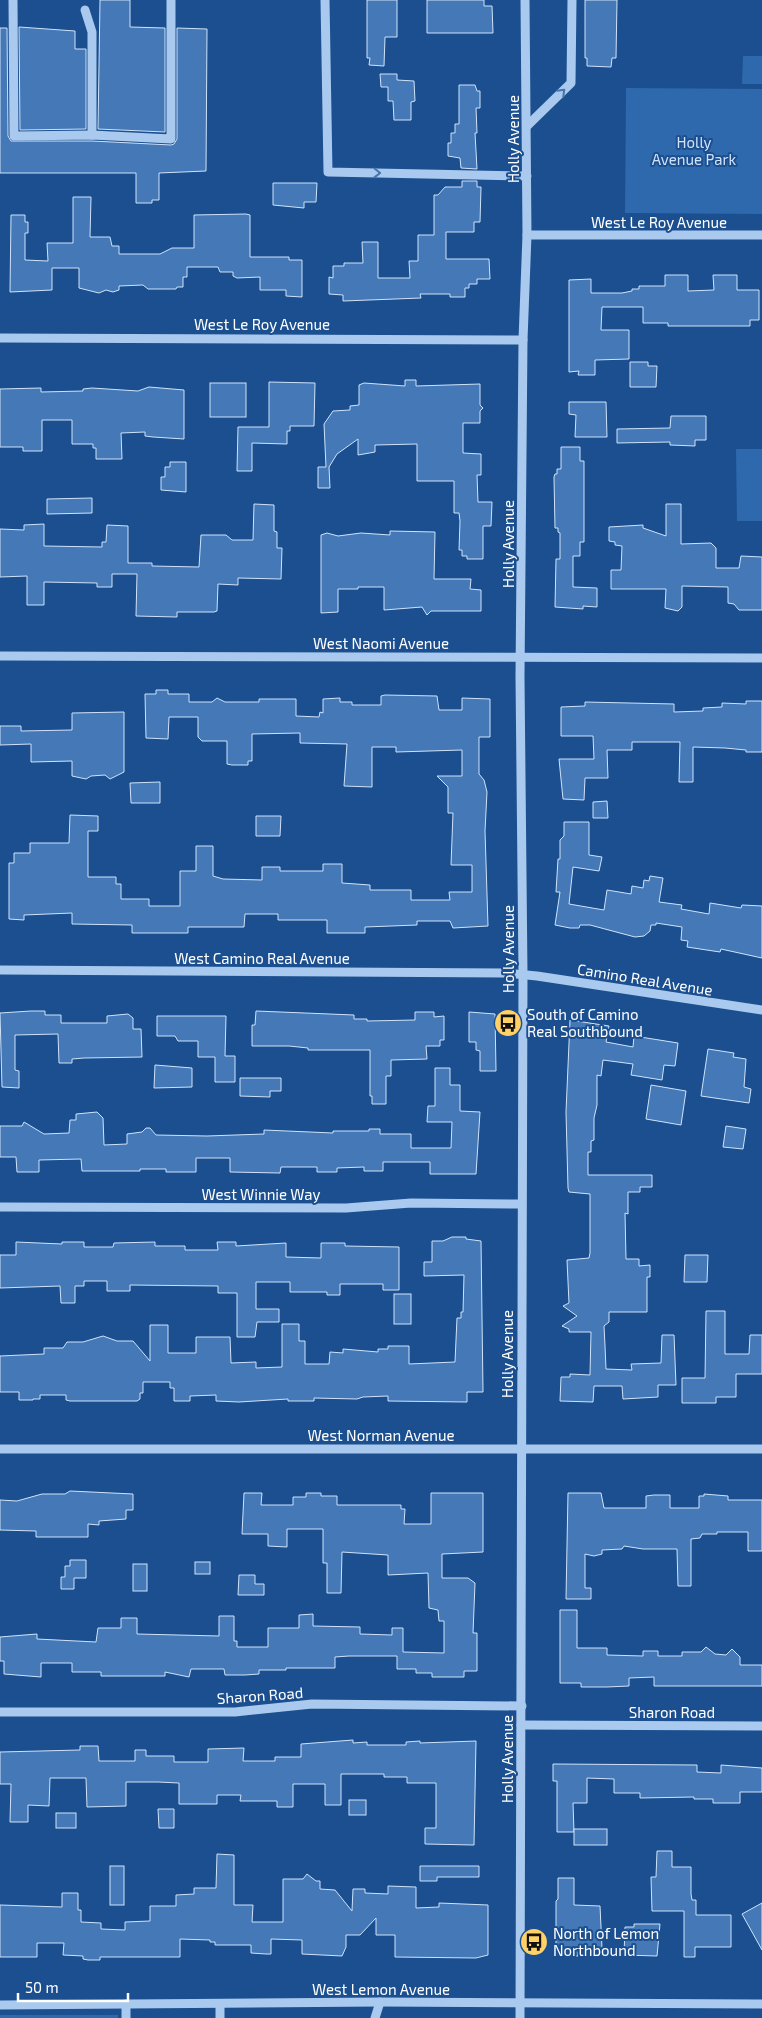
<svg xmlns="http://www.w3.org/2000/svg" width="762" height="2018" viewBox="0 0 762 2018" font-family="'Exo 2',sans-serif">
  <rect width="100%" height="100%" fill="#1b4f8f"/>
  <g fill="#2e69ad">
    <path d="M743 56H762V84H742Z"/>
    <path d="M626 88 762 89V214L625 213Z"/>
    <path d="M736 449H762V521H737Z"/>
    <rect x="0" y="2015" width="118" height="3"/>
  </g>
  <g fill="#4478b7" stroke="#cfe3fa">
    <path d="M100 0H130V27L165 28V132L98 129Z"/>
    <path d="M367 0H397V37H385L384 66 369 65 370 58H367Z"/>
    <path d="M427 0H484V6H492L493 33H427Z"/>
    <path d="M585 0H617L616 58H612L611 67 587 66V58H585Z"/>
    <path d="M19 27 75 31V49H86V129L20 130Z"/>
    <path d="M0 28H7L8 136 11 141H92L171 145 174 144 177 139V28L207 29 206 171 159 173V200H152V203H136V173H0Z"/>
    <path d="M380 74H397V80L414 81 415 101 411 102V120H394L393 101H388V87H381Z"/>
    <path d="M459 85H475L477 91H480V108H476L477 133H475L477 169 461 168 460 158 448 156V143H451V133H455V124H459Z"/>
    <path d="M462 181H477V187H481L480 222H474V232H446V259H489L490 279H477V284H469V288H465V297H450V294H420L421 298 343 301V295L329 294V277L333 278V266H344V263H363L362 242H378V278H410L409 261H418V235H434V195H438L445 187H462Z"/>
    <path d="M273 183H317L316 202H304V208L273 205Z"/>
    <path d="M73 197H91L90 237H110L112 246H119V254H160L172 248H194V215L246 214 250 215V257H289V260H302V297L286 296V290H260V277L237 278 233 276V272H220L218 267H187V277H183V287H177L176 289H148L143 285 119 286V290L113 292 106 290 99 293 79 288V268H52V290L10 292 11 215H25V222H28V233H25V260L48 261 47 243H73Z"/>
    <path d="M665 275H688V291L714 290 713 275H737V290H759V320H750V326H668V323H643V307H602L601 330H629V359L595 360V375H578L579 371 569 372V280L591 279V293H622L632 291V289H639V286H665Z"/>
    <path d="M630 362H648V366H657L656 387H630Z"/>
    <path d="M405 380H416V386L480 384V405L483 408 480 411V423H463V453L481 454V475H477L478 502H492L491 526H483V559H467V556H462V550H459L460 521 459 513H454V481H417V444L375 445V452L358 455V439L337 454 329 467 330 488H318V467H326L324 424 333 411 350 410V406L359 405V385L364 383 405 386Z"/>
    <path d="M269 382 315 383 314 426H290V431H287V444L252 443V471H237L238 427H269Z"/>
    <rect x="210" y="383" width="36" height="34"/>
    <path d="M149 387 184 390V439L153 437 145 436V432L121 433 122 459H96V448H93V444H72V420H42V451H23V447H0V389L41 388V392L83 391V389L92 388 138 391Z"/>
    <path d="M569 402H606L607 437H575L576 415 569 414Z"/>
    <path d="M671 416H706V440H695V446L670 445V442L617 443V429L670 428Z"/>
    <path d="M561 447H580V461H584V542H580V556H573V587L597 588V607L583 606V609L555 607 556 559H560V533L558 532V528H555L554 477 555 474H557V469H561Z"/>
    <path d="M170 462H186V492L161 490V477H165V467H170Z"/>
    <path d="M92 498V513L47 514V499Z"/>
    <path d="M254 504 274 505V531L277 532V548H282L281 579 238 578V585L218 584 217 611 214 612H177V617L136 616 137 574H112V587H97V583L44 582V605H27V576L0 577V529L24 530V525L44 524V546L102 547V542H106L107 525 128 526V563H152V566L199 567 201 535H226L232 540H253Z"/>
    <path d="M666 504H681V544L711 543 716 548V568H739L741 556 762 557V610H739L734 604 728 603V587L682 586V607L678 611 665 608 666 589H611V570H621L622 546 615 545V542L609 541V527L643 525V528L666 536Z"/>
    <path d="M390 531 435 532 434 579H471L470 589 481 590V611H431L427 615 422 607 384 610V587H358V589H338V612L321 613V535L327 533 338 536 361 533 390 535Z"/>
    <path d="M156 690H168V694H189V702H212L217 698 225 702H259V699H296V716L319 717 320 712 323 713V699L340 698V702H352V705H381V696L385 695 437 696 439 710H462V698L490 699V737H479V774L484 780 487 792 485 831 488 926 453 928 450 921H417V925L365 927V933H327V920H278V914H245L244 927H188V933H132V925L72 924V913L24 915V920L9 919V863H14V853H30V843H69L70 815 98 816V831H88V877H116V884H121V899H149V906H180V871H196V846H213V876L223 879 262 880V867H280V871H323V864H342V883L370 885V890H411V900H450L449 892H472V865H451L453 813H448V787L437 776H462V750L396 752V747H372V787L344 786 347 744 300 743V733L252 734V761H248V765H232L227 764V741H202L198 737V717H169L168 739 146 738 145 694H156Z"/>
    <path d="M746 701H762V752H746V750L725 748 693 747V782H679L680 742H632V750H607L608 778H585L584 800 563 799 559 759H594L593 736H561V707L585 706V702L674 704V712L703 711V708L722 707V703L746 704Z"/>
    <path d="M124 712V772L110 779 105 775 91 776 86 779 72 776V761L31 762V744L0 745V726H21V731L72 730V713Z"/>
    <path d="M160 782V803H131L130 783Z"/>
    <path d="M607 801 608 818H593V802Z"/>
    <path d="M256 816H281L280 836H256Z"/>
    <path d="M564 822H589V855L602 857 599 871 573 867 569 904 604 910 607 890 631 894 632 886 643 888 644 880 649 881 650 876 663 878 659 902 682 905 681 909 709 914 710 903 741 908 742 905 762 906V958L721 949 720 952 687 947 688 941 681 940 682 927 656 923V925H651L650 931 644 936 635 937 590 925H580L579 928H570L555 925 560 892H556L558 859H560V840L564 836Z"/>
    <path d="M31 1011H45V1015H61V1023H107V1016L128 1014 133 1018V1029H141L142 1057 84 1058 72 1059V1063H59L58 1034 15 1035V1070L19 1071V1088L2 1087 0 1013Z"/>
    <path d="M256 1011 354 1015V1019H367V1021L415 1020V1012H434V1017L444 1016V1040H440V1046H426L427 1059 391 1060V1076H386V1104H372V1096H370V1050H308V1048L289 1046H252V1025H255Z"/>
    <path d="M469 1012 495 1014 496 1071H480V1051L476 1050V1042H469Z"/>
    <path d="M157 1016H226L225 1056H235V1082H215V1057H198V1041H178L175 1036H157Z"/>
    <path d="M570 1020 609 1026 606 1042 633 1047 634 1036 678 1043 675 1066 664 1065 662 1080 631 1075 633 1064 603 1060 601 1076 597 1075V1105L594 1118V1140L591 1141V1152H588V1175H652V1187H640V1192H628V1214L625 1213 626 1259H639V1266L650 1265V1277H647V1312H609V1322L604 1326 605 1346 606 1369 632 1370 631 1364 661 1363 662 1335H674L676 1385H658V1397L623 1399 622 1386H594L593 1402 560 1401 561 1377H570V1374L590 1375 591 1332H569V1329L562 1326 577 1316 563 1306 569 1303 567 1260 589 1258 590 1253V1194L569 1192 568 1188 566 1112Z"/>
    <path d="M708 1049 734 1053 733 1057 746 1059 744 1087 751 1089 749 1103 701 1096Z"/>
    <path d="M155 1065 192 1068V1087L154 1088Z"/>
    <path d="M435 1068H450V1085H460V1111L480 1112 476 1174H430V1162H383V1171H364V1167L337 1168V1172H317V1167H281L280 1173 230 1172V1158H196V1172H166V1169H140V1171H82L81 1159 39 1160V1172H17L16 1157H0V1126H22L24 1122 44 1134 69 1133 70 1120H76V1114L97 1112 103 1118 104 1145 127 1144V1134L142 1132 146 1128H150L156 1135 207 1136 264 1134V1130L333 1133V1131H369V1129H380V1134H411V1148H451L452 1122H427L428 1106H435Z"/>
    <path d="M240 1078H281V1091H270V1097L240 1096Z"/>
    <path d="M651 1085 686 1091 681 1125 646 1119Z"/>
    <path d="M726 1126 746 1129 743 1149 723 1147Z"/>
    <path d="M452 1237H466V1239L481 1241 483 1392H467V1402L388 1401V1396L363 1397 357 1399 314 1398V1401H288V1399L239 1402 216 1401V1395L190 1396V1401H174V1388H170V1382H143V1393H140V1399L137 1401H70L66 1400V1395H40V1399H33V1400H19V1392H0V1356L44 1354V1348H63L67 1342H83L103 1336 117 1341H133L150 1361V1325H168V1353H196V1337H230L231 1363 256 1362V1368L282 1367V1324H299V1341H305V1364H329L330 1352 343 1353V1349L378 1352V1349H388V1346H409V1364L455 1362 457 1318H461V1312H463L464 1275 424 1276V1262H432V1241H443Z"/>
    <path d="M16 1242 62 1244V1242H84V1247H113L114 1243 155 1242V1246H185V1250H218L217 1242H236V1246L286 1243V1257L321 1258V1243H345V1246L399 1247V1290H383V1284H340V1295H327V1292H290V1282H256V1309H279V1322H257L255 1337H237V1293H218V1286L130 1285V1291H107V1281H84V1286H75V1303H61L60 1286 0 1288V1255H16Z"/>
    <path d="M685 1255H708L707 1282H684Z"/>
    <rect x="394" y="1294" width="17" height="30"/>
    <path d="M706 1311H725V1354H749L750 1335H762V1374H736V1397H716V1403H682V1378H705Z"/>
    <path d="M70 1491 133 1494V1510H126V1519L99 1521V1525L88 1524V1537H36V1531L0 1530V1500L17 1501 42 1494H65Z"/>
    <path d="M244 1493H262L261 1505H293V1497H306V1493H321V1496H337V1505H401V1509H405L404 1524H431V1493H483V1552L442 1554V1578H468L475 1583 473 1633H477V1671H464V1677H432V1673H416V1669H397V1656H349L335 1657V1668H286V1670H259V1674L245 1675H225L224 1669H191L189 1677 165 1672V1676H101V1672H72V1663H41V1677L4 1674V1661H0V1637L37 1634V1639L96 1642 98 1628H121V1618H137V1634L219 1636V1616H234V1641H237V1647H268V1628H299V1615L313 1614V1626L360 1627V1634L392 1635V1628H403V1652L444 1653V1621H439L438 1610 429 1608 428 1573 388 1575V1555L342 1552 341 1593H327V1563H323V1529H287V1547L268 1546V1534H242Z"/>
    <path d="M568 1493H601L604 1508H646V1496L654 1495H670V1508H699V1496H704V1494L728 1496V1500H762V1551H748V1532H717V1534H702L700 1538 691 1539V1586H678L677 1549H643L624 1546 622 1549 602 1550V1554L594 1556 585 1554V1588H591V1599H566Z"/>
    <path d="M70 1560H86V1578H74V1589H61V1577H65V1566H70Z"/>
    <rect x="195" y="1562" width="15" height="12"/>
    <rect x="133" y="1564" width="14" height="27"/>
    <path d="M239 1575H255V1584H264V1595H238Z"/>
    <path d="M560 1610H577V1648H607V1655L643 1656V1651H658V1656H682V1652H701L706 1647 715 1654 726 1655 732 1649 740 1657V1665H762V1686H654V1677L629 1678V1686L607 1687H581V1683H560Z"/>
    <path d="M353 1740V1743L367 1742V1745H406V1742L420 1741V1743L476 1741 474 1845 425 1844V1828H436V1783H407V1777H384V1774H341V1805H325V1784H293V1807H277V1801H240L241 1795H217V1804H179V1783L158 1782H126V1806L87 1807 86 1778H50L49 1806 28 1805V1822H10L11 1784H0V1752L80 1750V1746H98L99 1761H135V1750H146V1756H174V1762H208V1749L244 1748 243 1761H275V1757H301V1744Z"/>
    <path d="M553 1764 697 1765V1772L721 1773V1765L762 1768V1792H740V1803H713V1799H694V1797L640 1798V1793H614V1779L587 1778V1803H573L574 1832H557V1781H553Z"/>
    <rect x="349" y="1800" width="17" height="15"/>
    <path d="M158 1809H174V1828H159Z"/>
    <rect x="56" y="1813" width="20" height="15"/>
    <rect x="574" y="1829" width="33" height="16"/>
    <path d="M657 1851H672V1867H691V1894L692 1900H696V1915H731V1947H695V1957H684V1911H652L651 1877H656Z"/>
    <path d="M217 1854 234 1855V1905H253L252 1922H283V1879H303L307 1874 316 1881H320V1889L335 1890 352 1911 353 1889H365V1893L388 1894V1886L416 1887V1908L439 1907V1903L488 1905V1955L476 1958 395 1957V1935H376V1918L360 1935H346V1947L342 1956 302 1954V1940L271 1939V1954H266L251 1953V1945H215V1942H210V1940L180 1939V1957H100V1960H88L83 1959V1956L63 1955 64 1943H37V1957H0V1905L62 1907V1893H78V1910H81V1922L101 1923V1929L125 1930V1922L150 1921V1906H176V1895L194 1894V1888H216Z"/>
    <rect x="110" y="1866" width="14" height="39"/>
    <path d="M420 1866H479V1877H437V1881H420Z"/>
    <path d="M558 1878H574V1905L600 1906 602 1948 583 1950V1952H578V1956H566L565 1951H556V1901L558 1899Z"/>
    <path d="M762 1903V1950L742 1914Z"/>
    <path d="M634 1924H660L657 1956 624 1955 625 1927H634Z"/>
  </g>
  <g fill="none" stroke-linecap="round" stroke-linejoin="round">
    <g stroke="#a9c9ee" stroke-width="9">
      <path d="M13 0 14 136 92 135 171 139V0"/>
      <path d="M325 0 328 172 527 176"/>
      <path d="M85 10 92 32V135"/>
      <path d="M527 126 571 83 572 0"/>
      <path d="M527 235H762"/>
      <path d="M0 338 523 340"/>
      <path d="M0 656 762 658"/>
      <path d="M0 970 505 973 537 976 762 1010"/>
      <path d="M0 1207 346 1208 411 1203 521 1204"/>
      <path d="M0 1449H762"/>
      <path d="M0 1712H235L312 1704 522 1706"/>
      <path d="M521 1725 762 1726"/>
      <path d="M0 2005 380 2002 762 2004"/>
      <path d="M126 2018V2004"/>
      <path d="M220 2018V2004"/>
      <path d="M375 2018 380 2002"/>
      <path d="M520 2018 523 974 520 677 523 340 527 235 525 0"/>
    </g>
  </g>
  <defs><path id="oneway-chevron" d="M-2-3.5L2.5 0L-2 3.5" fill="none" stroke-width="1.6" stroke-linecap="round" stroke-linejoin="round" transform="scale(1.25)"/></defs>
  <g stroke="#4674ac">
    <use href="#oneway-chevron" transform="translate(562 92) rotate(-45)"/>
    <use href="#oneway-chevron" transform="translate(377 173) rotate(1)"/>
  </g>
  <defs>
    <g id="bus-disc" transform="scale(1.4375)"><circle r="9.5" fill="#ffd166" stroke="#1b4f8f"/><path d="M-5-6H5V4H4V6H2V4H-2V6H-4V4H-5ZM-3.5-4V0h7V-4ZM-3.5 1.2v1.5H-2V1.2ZM2 1.2v1.5H3.5V1.2Z" fill="#111"/></g>
  </defs>
  <g fill-rule="evenodd">
    <use href="#bus-disc" x="508" y="1023"/>
    <use href="#bus-disc" x="534" y="1942"/>
  </g>
  <g text-anchor="middle" dominant-baseline="central" stroke-width="4" stroke-linejoin="round" paint-order="stroke">
    <g font-size="15" fill="#fff" stroke="#1b4f8f">
      <text transform="translate(513 139) rotate(-90)">Holly Avenue</text>
      <text x="659" y="222">West Le Roy Avenue</text>
      <text x="262" y="324">West Le Roy Avenue</text>
      <text transform="translate(508 544) rotate(-90)">Holly Avenue</text>
      <text x="381" y="643">West Naomi Avenue</text>
      <text transform="translate(508 949) rotate(-90)">Holly Avenue</text>
      <text x="262" y="958">West Camino Real Avenue</text>
      <text transform="translate(645 979) rotate(9)">Camino Real Avenue</text>
      <text x="261" y="1194">West Winnie Way</text>
      <text transform="translate(507 1354) rotate(-90)">Holly Avenue</text>
      <text x="381" y="1435">West Norman Avenue</text>
      <text transform="translate(260 1695) rotate(-4)">Sharon Road</text>
      <text x="672" y="1712">Sharon Road</text>
      <text transform="translate(507 1759) rotate(-90)">Holly Avenue</text>
      <text x="381" y="1989">West Lemon Avenue</text>
    </g>
    <g font-size="15" fill="#cfe3fa" stroke="#1b4f8f">
      <text x="694" y="142">Holly<tspan x="694" dy="17">Avenue Park</tspan></text>
    </g>
    <g font-size="15" fill="#fff" stroke="#1b4f8f" text-anchor="start">
      <text x="527" y="1014">South of Camino<tspan x="527" dy="17">Real Southbound</tspan></text>
      <text x="553" y="1933">North of Lemon<tspan x="553" dy="17">Northbound</tspan></text>
    </g>
  </g>
  <path d="M18 1993v8h110v-8" fill="none" stroke="#ffffff" stroke-width="2.5"/>
  <text x="25" y="1993" font-size="15" fill="#ffffff" stroke="#1b4f8f" stroke-width="4" paint-order="stroke">50 m</text>
</svg>
